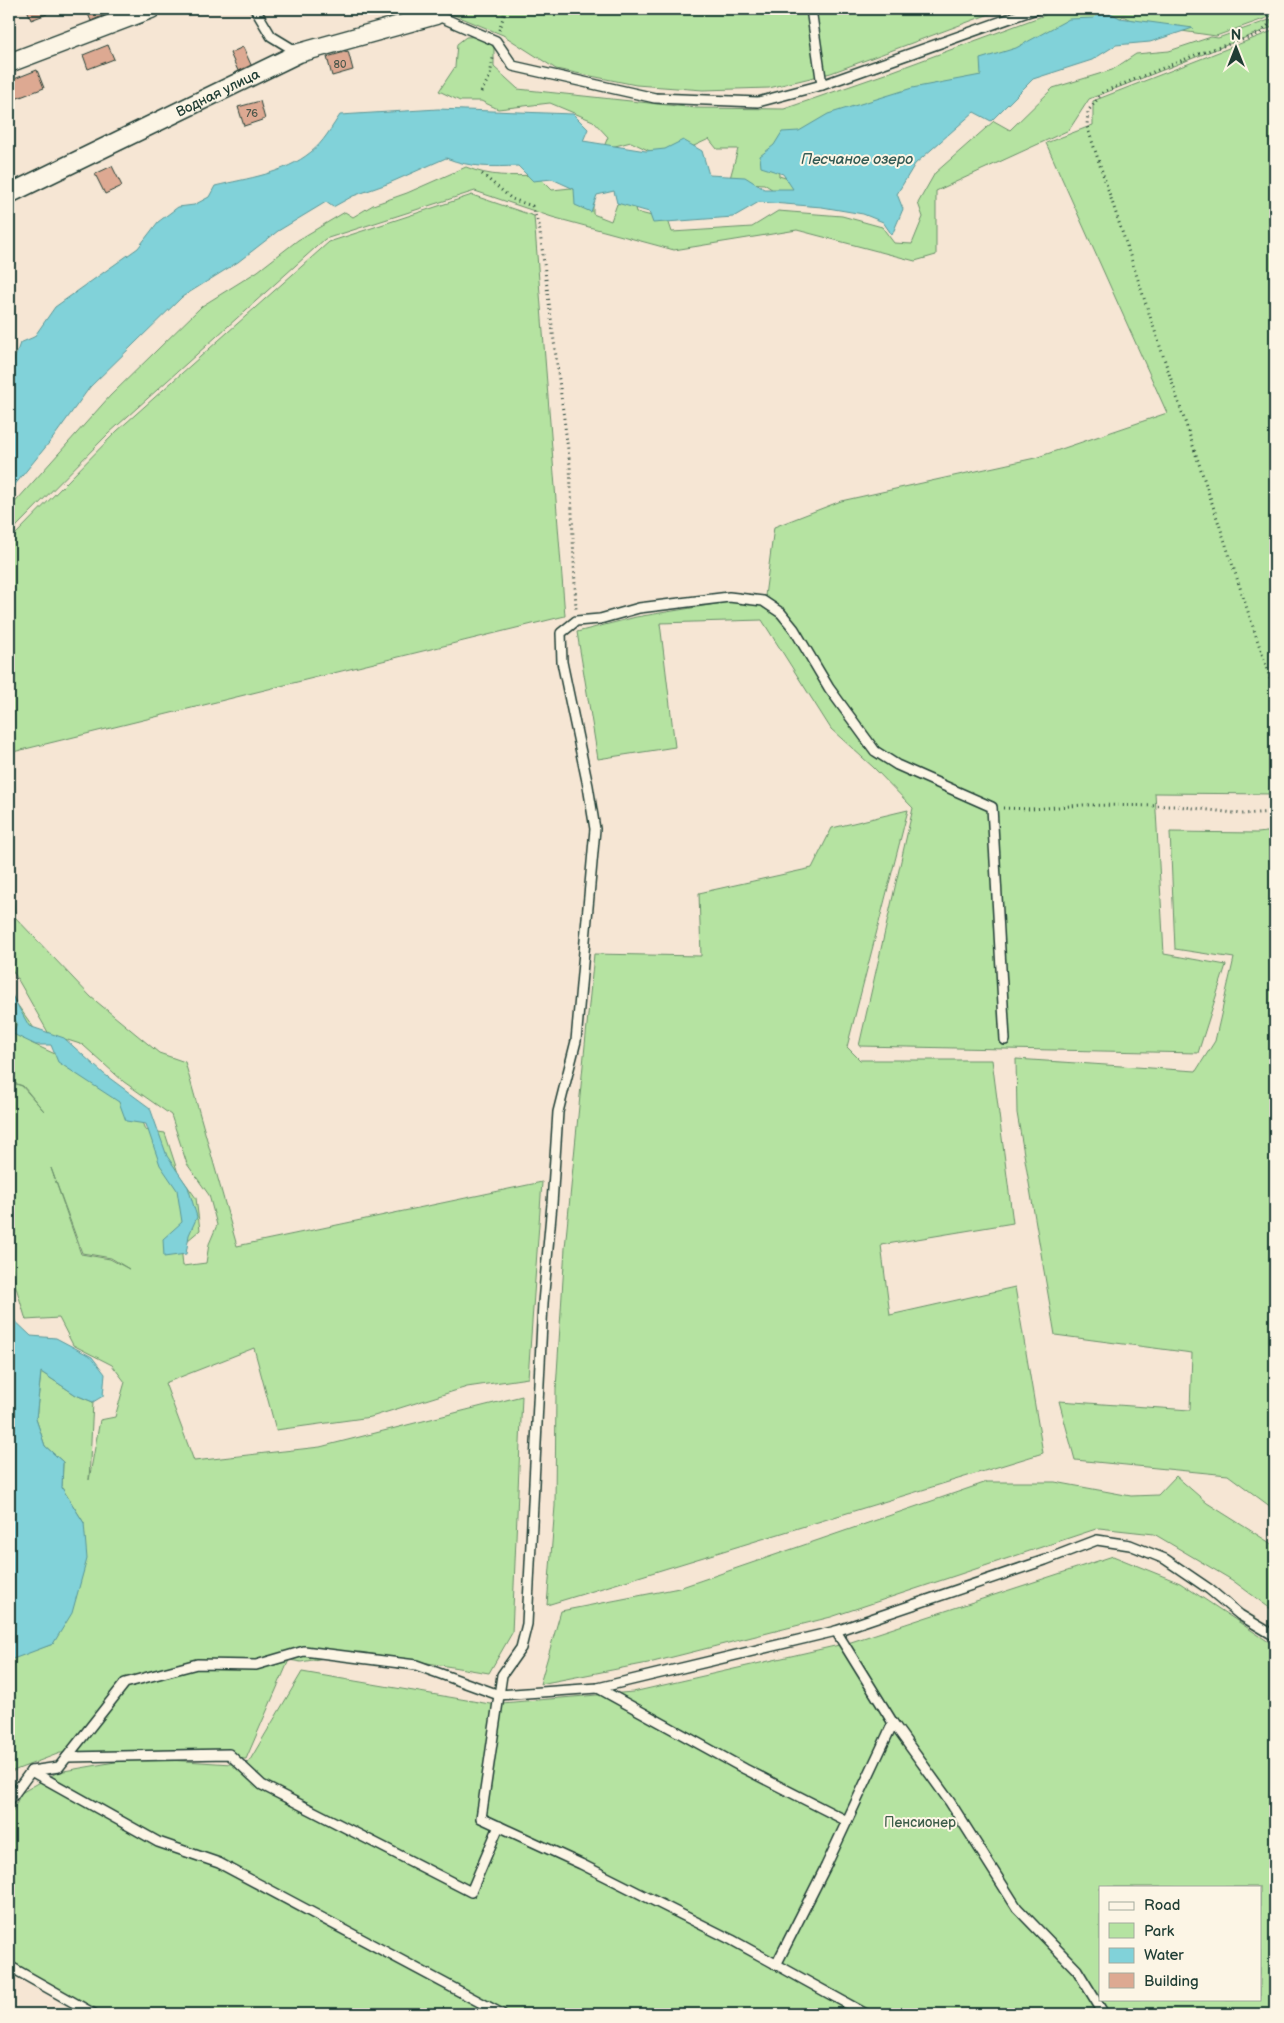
<svg xmlns="http://www.w3.org/2000/svg" width="1284" height="2023" viewBox="0 0 1284 2023" font-family="'Balsamiq Sans',sans-serif">
  <rect width="100%" height="100%" fill="#f6e6d4"/>
  <filter id="ink" filterUnits="userSpaceOnUse"><feTurbulence type="fractalNoise" baseFrequency=".02" numOctaves="2"/><feDisplacementMap in="SourceGraphic" scale="10" xChannelSelector="R" yChannelSelector="G"/><feConvolveMatrix kernelMatrix="1 2 1 2 8 2 1 2 1" color-interpolation-filters="sRGB"/></filter>
  <g filter="url(#ink)">
    <g fill="#b5e3a1" stroke="#6a906a" fill-rule="evenodd">
      <path d="M440 9H1003L831 73 769 88 703 90 636 85 556 69 503 35Z"/>
      <path d="M1061 9H1275V15L1216 36 1140 25 1123 16 1113 25 1000 83 778 164 779 176 802 183 784 197 764 184 729 182 738 149H717L709 139 681 152 654 153 631 142 603 149 608 137 593 121 550 103 498 109 481 101H460L439 91 455 67 457 44 466 37 486 36 494 48V67L518 89 696 108 784 109 885 74Z"/>
      <path d="M1275 18V26L1089 99 1069 130 936 191V255L915 261 797 230 674 250 552 217 475 191 325 239 108 434 17 526 9 538V509L110 396 202 306 258 271 298 240 345 212 353 217 373 205 407 193 466 167C490 177 511 176 537 175L552 190 571 188 593 197V214L611 221 617 204 633 200 636 212 668 220 672 232 752 227 778 211 842 216 882 227 894 243 912 244 923 217 918 203 935 173 994 121 1010 130 1053 88 1112 70 1136 54 1169 51 1211 37 1218 38Z"/>
      <path d="M1275 30V794L1155 793 1164 954 1226 965 1198 1053 859 1046 913 808 873 767 831 729 762 620 660 623 675 747 598 759 577 632 636 617 765 596 774 527 841 501 1035 458 1167 413 1046 143 1093 125V101Z"/>
      <path d="M472 195 534 216 565 616 9 753V543L16 534 117 431 329 242Z"/>
      <path d="M908 810 847 1047 860 1060H992L1013 1223 881 1245 890 1315 1015 1287 1043 1453 547 1605 555 1506 556 1389 565 1248 594 954 701 956 699 893 812 868 832 828Z"/>
      <path d="M1275 831V1510L1228 1475 1075 1460 1059 1401 1190 1410 1192 1353 1055 1335 1017 1113 1016 1059 1196 1071 1215 1041 1234 958 1175 949 1170 832 1258 833Z"/>
      <path d="M9 838 15 916 9 917Z"/>
      <path d="M15 917 91 997 159 1053 185 1062 237 1246 542 1182 528 1378 467 1387 371 1417 276 1430 254 1348 165 1383 194 1461 320 1447 522 1396 512 1633 489 1673 360 1652 301 1662 289 1660 246 1759 60 1753 13 1771 9 1778V1659L53 1644 84 1523 62 1488 63 1462 45 1446 36 1419 41 1372 76 1395 93 1402 89 1480 100 1420 115 1417 125 1382 112 1365 73 1345 59 1318 26 1320 15 1284 9 1242V1082L22 1086 44 1111 23 1086 9 1081V1030L35 1032 31 1043 55 1054 138 1111 145 1130 165 1133 178 1173 196 1198 200 1230 181 1246 183 1266 206 1263 209 1244 217 1225 209 1195 187 1164 171 1115 124 1082 83 1045 49 1034 9 964V918ZM51 1168 82 1253 111 1258 129 1269 110 1259 81 1254Z"/>
      <path d="M9 993 36 1031 9 1029Z"/>
      <path d="M1176 1476 1207 1503 1275 1546V1612L1232 1580 1154 1534 1099 1528 831 1617 653 1662 540 1684 561 1611 679 1588 987 1482H1055L1131 1496 1158 1495Z"/>
      <path d="M1113 1556 1180 1583 1275 1646V2014H83L9 1970V1819L21 1793 58 1772 138 1758 247 1765 302 1672 490 1704 633 1692 848 1643ZM1100 1887H1260V1999H1100Z"/>
    </g>
    <g fill="#81d2d9" stroke="#5a9697">
      <path d="M1103 9 1120 18 1193 28 1150 42 1116 45 1092 60 1033 79 991 121 974 112 915 164 897 194 903 209 892 235 883 222 863 214 822 207 759 202 733 217 653 223 649 212 617 203 614 191 597 195 591 212 575 205 574 189 552 179 533 181 518 166C492 167 471 168 446 158L387 184 353 196 333 207 326 202 278 231 238 262 182 297 90 387 53 438 9 492V367L13 363 20 343 34 337 55 307 138 248 158 222 178 207 194 205 209 197 215 186C248 178 284 174 311 152 323 143 331 128 340 115L438 109 573 114 588 129 583 141 646 151 665 149 683 140 702 151 709 175 745 177 764 189H793L783 174 761 167 760 156 774 145 782 132 799 131 828 114 912 88 981 75 980 59 1016 48 1069 19 1094 18Z"/>
      <path d="M9 990 29 1026 64 1038 104 1074 150 1108 167 1156 188 1187 197 1217 189 1235 186 1254 164 1257 163 1239 182 1222 177 1190 160 1165 146 1124 126 1121 119 1102 58 1062 51 1045H36L13 1034 17 1023 9 1010Z"/>
      <path d="M9 1315 31 1336 56 1338 92 1357 105 1374 103 1396 93 1402 76 1395 41 1372 36 1419 45 1446 63 1462 62 1488 84 1523 87 1559 72 1613 53 1644 13 1659H9Z"/>
    </g>
    <g fill="#dda992" stroke="#1f3d34">
      <path d="M27 9H45L47 14 31 20Z"/>
      <path d="M86 9H104L107 14 91 21Z"/>
      <path d="M108 45 114 59 88 69 83 55Z"/>
      <path d="M243 47 252 67 239 73 230 53Z"/>
      <path d="M348 51 353 70 332 76 327 57Z"/>
      <path d="M37 70 44 88 10 101 9 81Z"/>
      <path d="M260 101 265 119 244 126 238 107Z"/>
      <path d="M112 166 122 186 105 194 95 174Z"/>
    </g>
    <g fill="none" stroke-linecap="round" stroke-linejoin="round">
      <g stroke="#1f3d34" stroke-width="12">
        <g id="service">
          <path d="M255 9 271 36 299 53"/>
          <path d="M811 9 822 85"/>
          <path d="M436 15 496 41 513 66 655 98 758 102 822 85 1036 9"/>
          <path d="M836 1631 893 1723 950 1802 1017 1908 1077 1970 1104 2014"/>
          <path d="M598 1688 745 1769 847 1821"/>
          <path d="M67 1757 229 1754 262 1785 471 1892 499 1826"/>
          <path d="M31 1771 158 1842 219 1863 502 2014"/>
          <path d="M9 1801 31 1771 59 1767 125 1683 197 1664 256 1665 304 1651 416 1665 499 1695 598 1688 836 1631 1045 1560 1097 1540 1130 1545 1165 1559 1209 1589 1240 1615 1275 1636"/>
          <path d="M776 1965 826 1866 893 1723"/>
          <path d="M9 1966 94 2014"/>
          <path d="M866 2014 732 1940 581 1864 481 1818 502 1675 521 1648 527 1624 543 1303 552 1204 558 1112 576 1041 595 829 588 786 562 662 561 633 576 621 600 619 639 608 729 597 763 601 781 613 794 629 829 688 875 751 897 765 992 807 1005 1040"/>
        </g>
      </g>
      <g stroke="#1f3d34" stroke-width="21">
        <g id="minor">
          <path d="M9 63 151 9"/>
          <path id="s1" d="M9 194 299 53 436 15"/>
        </g>
      </g>
      <g stroke="#1f3d34" stroke-width="3" stroke-dasharray="1 4" stroke-linecap="butt">
        <path d="M1275 18 1260 34 1198 54 1103 92 1088 111 1087 126 1275 693"/>
        <path d="M499 30 506 9"/>
        <path d="M481 92 490 76 493 58"/>
        <path d="M482 174 512 199 532 206 539 225 570 465 576 610"/>
        <path d="M1003 808 1032 809 1083 805 1177 806 1242 814 1275 812"/>
      </g>
      <use href="#service" stroke="#fcf5e5" stroke-width="9"/>
      <use href="#minor" stroke="#fcf5e5" stroke-width="18"/>
    </g>
  </g>
  <g text-anchor="middle" dominant-baseline="central" stroke-width="4" stroke-linejoin="round" paint-order="stroke">
    <g font-size="11" fill="#4e584c">
      <text x="340" y="64">80</text>
      <text x="252" y="113">76</text>
    </g>
    <g font-size="14" fill="#1f3d34" stroke="#fcf5e5">
      <text stroke="none"><textPath href="#s1" startOffset="232">Водная улица</textPath></text>
    </g>
    <g font-size="14" fill="#3d5e4a" stroke="#fcf5e5">
      <text x="920" y="1822">Пенсионер</text>
    </g>
    <g font-size="15" font-style="italic" fill="#335b55" stroke="#fcf5e5">
      <text x="857" y="159">Песчаное озеро</text>
    </g>
  </g>
  <rect width="1284" height="2023" fill="none" stroke="#fcf5e5" stroke-width="30"/>
  <rect x="15" y="15" width="1254" height="1993" fill="none" stroke="#1f3d34" stroke-width="2" filter="url(#ink)"/>
  <rect x="1099" y="1886" width="162" height="115" fill="#fcf5e5" stroke="#a4ab9e"/>
  <rect x="1109" y="1902" width="25" height="8" fill="#fcf5e5" stroke="#a4ab9e"/>
  <text x="1144" y="1910" font-size="15" fill="#1f3d34">Road</text>
  <rect x="1109" y="1923" width="25" height="15" fill="#b5e3a1" stroke="#a4ab9e"/>
  <text x="1144" y="1936" font-size="15" fill="#1f3d34">Park</text>
  <rect x="1109" y="1948" width="25" height="15" fill="#81d2d9" stroke="#a4ab9e"/>
  <text x="1144" y="1960" font-size="15" fill="#1f3d34">Water</text>
  <rect x="1109" y="1973" width="25" height="15" fill="#dda992" stroke="#a4ab9e"/>
  <text x="1144" y="1986" font-size="15" fill="#1f3d34">Building</text>
  <g transform="translate(1236 48)" stroke="#fcf5e5" stroke-width="4" paint-order="stroke">
  <path d="M0-4L9 19L0 12L-9 19Z" fill="#1f3d34"/>
  <text y="-8" font-size="14" font-weight="bold" text-anchor="middle" fill="#1f3d34">N</text>
  </g>
</svg>
